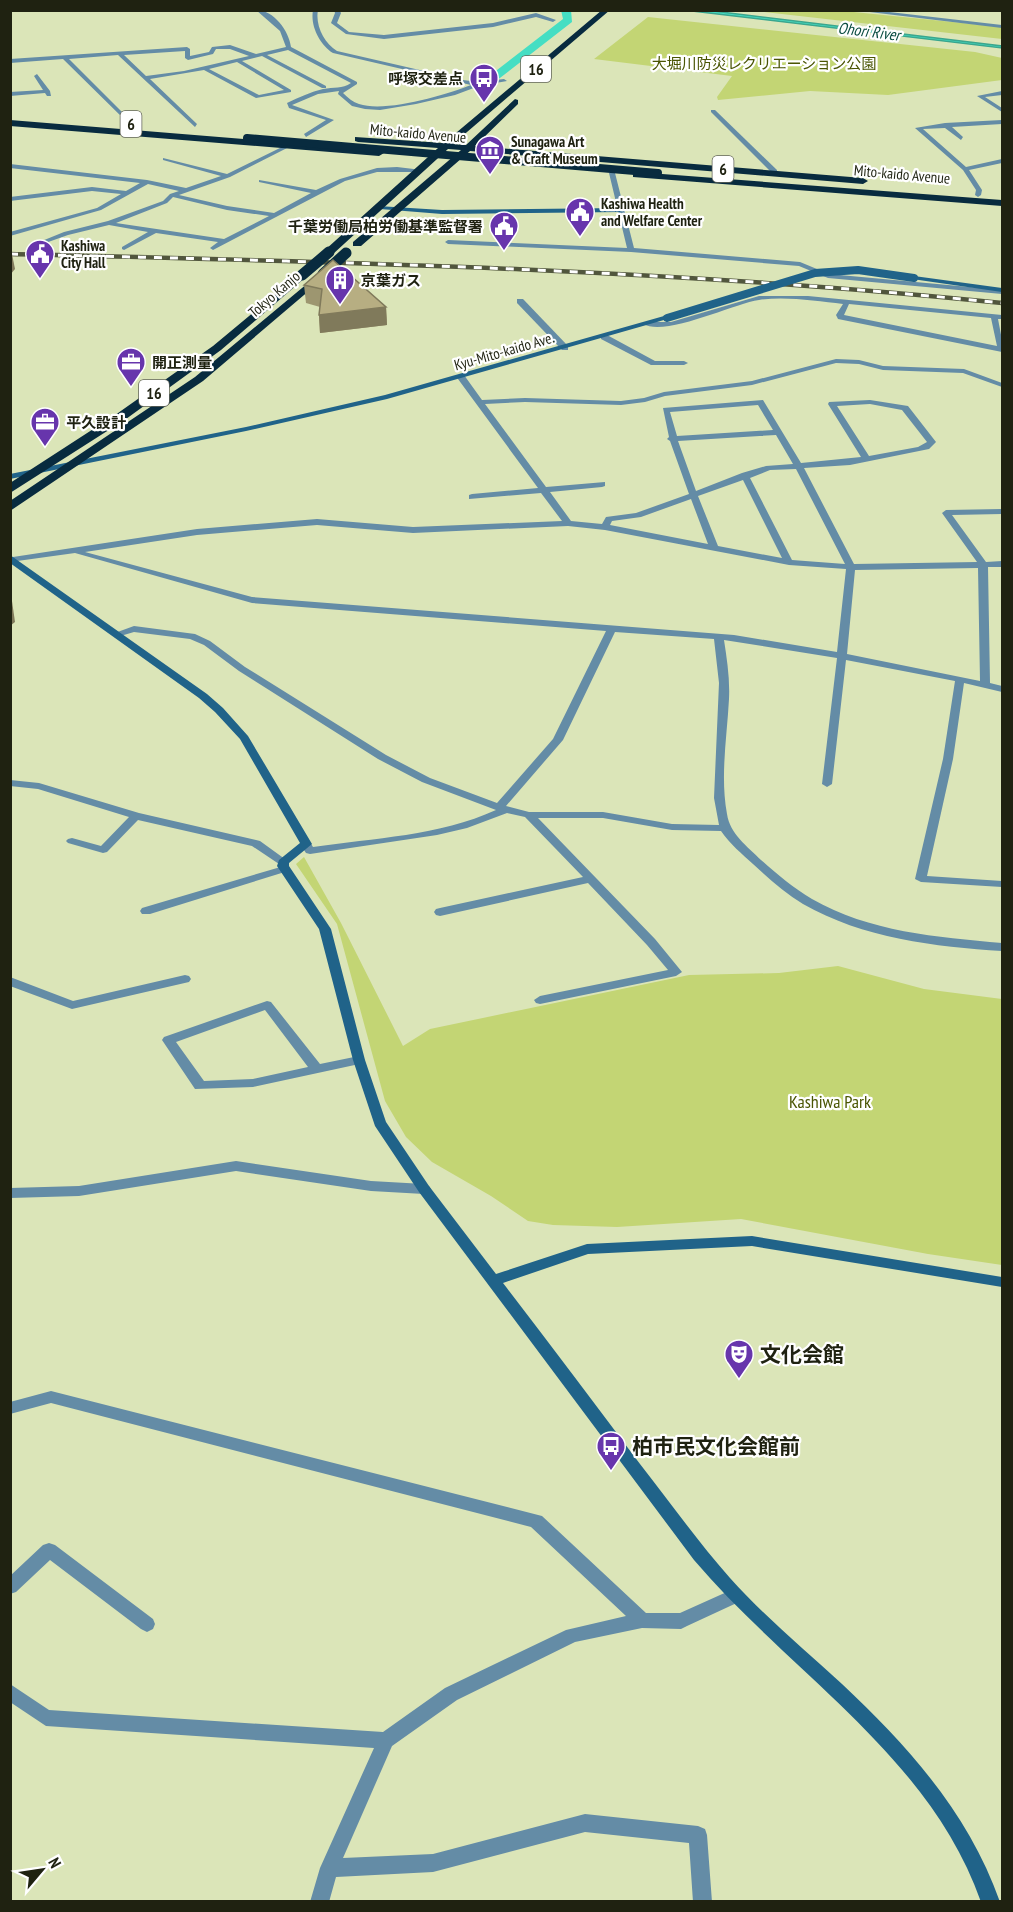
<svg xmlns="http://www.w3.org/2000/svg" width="1013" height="1912" viewBox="0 0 1013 1912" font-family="'PT Sans Narrow','Noto Sans JP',sans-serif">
  <rect width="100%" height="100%" fill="#dbe5b8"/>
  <g fill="#c3d574">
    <path d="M756 11H844L1002 27V39Z"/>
    <path d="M648 17 975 52 1002 58V80L888 95 810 91 718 100 717 97 732 76 594 59Z"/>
    <path d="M304 857 341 923 403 1046 430 1029 689 975 779 973 838 966 924 989 1002 999V1265L928 1254 741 1219 617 1227 553 1225 528 1221 491 1196 432 1162 406 1137 385 1101 337 924 296 864Z"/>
  </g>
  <path fill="#45dec3" stroke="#3aa68e" stroke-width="1.5" d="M692 11H713L1002 46V48Z"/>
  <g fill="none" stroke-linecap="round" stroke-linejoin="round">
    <path fill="#45dec3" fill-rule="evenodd" d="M561 10H571L572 22 496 81H488V77L563 19Z"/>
    <g fill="#648ca6" fill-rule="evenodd">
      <path d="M256 10C274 10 289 31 291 47L357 82V84L343 93C348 98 353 102 359 104 385 113 446 95 471 85L333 53C320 45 310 26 313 10H318C315 25 324 43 337 51L463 80 478 82 504 79 507 81 479 86 455 95 416 104 380 110 365 109 352 106 338 94 339 91 318 94 292 105 334 120 306 137 304 134 326 120 289 108 287 103C299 97 311 92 323 89 334 87 342 89 351 83L288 50 267 55 326 86V88H322L262 56 242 61 291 90V92L256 98 204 70 150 79 197 124 195 127 118 55 69 59 129 119 127 122 63 59 10 63V59L187 47 190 49V56L209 52 212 47 230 45 256 54 286 47 280 31ZM216 49H230L249 56 184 71 146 76 124 55 185 51V58L188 60 213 54ZM237 62 284 90 259 95 209 69Z"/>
      <path d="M334 10H339L341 13 337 23 349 32 384 35 493 23 536 13 556 20 553 22 536 17 493 27 384 39 346 34 331 23 335 13Z"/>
      <path d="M853 10H872L1002 25V28Z"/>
      <path d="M37 74 50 91 51 96H47L45 93 10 96V92L43 90 34 76Z"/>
      <path d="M1002 91V95L985 97 1002 108V112L977 96Z"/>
      <path d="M711 110H715L777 170V174H773L711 112Z"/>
      <path d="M1002 120V124L952 127 963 137 961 140 945 128 923 129 966 167 1002 159V163L969 170 982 190 981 195 978 197 975 195 976 190 963 170 915 128 945 123Z"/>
      <path d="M286 145 291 146 230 177 179 195 227 206 274 213 311 193 259 182V180L316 190 340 179 377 168 397 167 422 170 419 172H377L345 181 213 250 210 248 218 242 156 233 124 250 122 249V247L148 232 109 225 68 235 37 246 32 245 64 232 108 221 163 201 170 194 179 191 148 184 101 210 10 236V232L97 208 121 194 92 191 10 201V197L92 187 126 191 140 183 10 168V164L147 180 186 188 221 176 163 160V158L227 174ZM173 197 227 210 269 216 224 239 116 223 167 203Z"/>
      <path d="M612 171 615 173 634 248 800 262 829 274 1002 290V294L828 278 799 266 631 252 448 244 445 242 448 240 627 248 609 173Z"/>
      <path d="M759 296H808L1002 315V319H998L1002 340V352L838 319 836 315 843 304C817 301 785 296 759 300 732 304 666 337 643 324L647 322H671ZM849 304 991 318 997 346 844 315Z"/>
      <path d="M517 299H523L568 346V350H562L517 303Z"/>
      <path d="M601 335H607L655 361H684L688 363 684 365H651L601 339Z"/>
      <path d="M836 359 859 360 883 366 964 369 1002 383V387L963 373 883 370 859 364 836 363 752 385 665 396 645 402 621 405 525 402 485 404 546 487 605 482V486L602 487 550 492 571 521 602 524 606 517 636 513 689 494 670 441 667 439 669 437 663 408 763 400 801 463 861 457 828 404 829 402 870 400 908 406 936 442 929 449 850 465 804 468 854 564 977 562 942 513 946 510 1002 509V514L952 515 986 562 1002 561V567H988L990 683 1002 686V692L964 683 953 759 927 876 1002 881V887L921 882 915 879 943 759 955 681 846 660 832 784 827 787 822 784 837 658 724 640C727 660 730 679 729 699 727 737 720 776 727 814 730 834 747 846 761 860 777 874 793 888 812 899 869 932 937 937 1002 943V951C936 947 862 938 803 904 785 893 769 879 753 864 742 854 730 844 721 831L672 830 603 818H538L655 939 682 972 676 976 540 1004 536 1003 534 1000 540 996 668 970 647 945 588 883 440 916 436 915 434 912 436 909 440 908 583 877 525 817 507 813 467 828 437 835 310 854 306 853 300 844 306 841 310 842 313 847C374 838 439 836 496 810L422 782 378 759 239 671 204 645 190 639 134 632 117 637 112 634 134 626 195 634 210 641 245 667 386 755 430 778 497 803 553 739 606 631 252 603 75 553 10 562V558L13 557 197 529 317 519 413 527 562 521 541 493 469 499V495L472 494 538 488 458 379V375H464L482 400 525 398 621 401 644 398 664 392 752 381ZM870 404 902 410 927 442 918 447 869 456 837 406ZM758 405 773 430 677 436 670 412ZM776 435 793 464 766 466 742 473 696 491 678 441ZM796 469 845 564 792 560 750 478 770 470ZM743 480 782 558 718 546 698 496ZM691 499 708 544 610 525 612 521 641 517ZM317 525 413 533 568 526 605 530 789 565 846 569 837 652 734 635 252 597 85 552 197 535ZM978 568 980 681 847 654 855 570ZM615 632 714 639 719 683 714 798 719 825 672 824 603 812H529L506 806 563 740Z"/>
      <path d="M10 780 39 783 139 813 260 841 289 862 287 864H279L252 846 138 820 107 852 103 853 68 843 66 841 68 839 72 838 101 846 129 817 38 789 10 786Z"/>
      <path d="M284 866 290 869 288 871 150 914H142L140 911 142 908Z"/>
      <path d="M185 975 189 976 191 979 189 982 72 1009 10 986V977L73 1001Z"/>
      <path d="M267 1001 271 1002 320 1064 359 1056 365 1060 364 1063 253 1087 195 1089 162 1040 164 1037ZM265 1010 308 1067 253 1079 204 1081 176 1042Z"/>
      <path d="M236 1161 371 1181 424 1184 429 1186 431 1189 429 1192 424 1194 371 1191 236 1171 79 1196 10 1198V1188L79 1186Z"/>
      <path d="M51 1391 542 1516 646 1613H680L729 1591 735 1589 741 1591 743 1596 741 1601 687 1626 681 1629 642 1628 575 1642 457 1700 392 1746 343 1858 433 1854 585 1814 698 1826 705 1829 707 1835 712 1902H693L689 1843 585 1832 433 1872 336 1877 329 1902H310L320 1868 374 1748 46 1726 10 1702V1684L49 1710 383 1732 445 1688 566 1630 626 1616 531 1527 51 1403 10 1414V1402Z"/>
      <path d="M49 1543 55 1545 153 1619 155 1624 153 1629 147 1632 141 1629 50 1560 16 1592 10 1594V1576L43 1545Z"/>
    </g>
    <g fill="#206389" fill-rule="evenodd">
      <path d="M378 206 442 210 621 208 624 210 621 212 442 214 380 209 377 207Z"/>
      <path d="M914 276 1002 288V292L912 279V277Z"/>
      <path d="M664 316 671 318 387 399 246 431 10 479V474L246 427 385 395Z"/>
      <path d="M10 555 207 694 223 708 248 736 312 844 289 863V866L331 929 365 1060 386 1122 429 1186 496 1274 587 1244 752 1236 1002 1277V1287L752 1246 588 1254 503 1283C549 1343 595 1404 640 1464 670 1502 698 1542 730 1578 764 1616 804 1649 842 1684 909 1747 969 1814 1000 1902H981C930 1756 790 1673 694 1560L419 1192 375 1126 353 1060 319 929 277 866 279 860 300 843 240 739 215 712 199 698 10 563Z"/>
    </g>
    <g fill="#082b3f" fill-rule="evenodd">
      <path d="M602 10H610L453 144 466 145 515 99 518 100V104L475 146 863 178 868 181 863 184 470 151 361 246H353V242L461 150 448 149 333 254H325V250L438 148 358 142 355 141V137L444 143Z"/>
      <path d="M10 120 379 150 384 153 379 156 10 126Z"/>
      <path d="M636 172 1002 200V206L633 177V173Z"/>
      <path d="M302 272 306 273V277L221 350 126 419 10 493V483L118 413 213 346Z"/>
      <path d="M320 273 325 276 324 278 203 381 10 511V501L195 377Z"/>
    </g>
    <g stroke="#51563d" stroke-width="4.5">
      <path id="rail" d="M10 254C341 262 672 269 1002 303"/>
    </g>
    <use href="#rail" stroke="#fff" stroke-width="3" stroke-dasharray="8" stroke-linecap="butt"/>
    <path stroke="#206389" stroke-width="8" d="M667 318 815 273 858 270 914 278"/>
    <path stroke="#082b3f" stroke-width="8" d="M247 138 658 173"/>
    <g stroke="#082b3f" stroke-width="11">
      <path d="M323 274 346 253"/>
      <path d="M302 275 329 252"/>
    </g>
  </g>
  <path fill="#9d9670" d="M333 260 386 307 387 325 320 333 319 315 320 307 306 303 304 285Z"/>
  <g fill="#807a5b">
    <path d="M12 254 15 269 10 275V256Z"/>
    <path d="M386 307 387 325 320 333 319 315Z"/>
    <path d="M10 601H12L15 622 10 626Z"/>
  </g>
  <path fill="#b7ae82" stroke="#807a5b" stroke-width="1.5" d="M333 260 386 307 319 315 322 289 304 285Z"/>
  <defs>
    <g id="bus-pin" transform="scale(1.5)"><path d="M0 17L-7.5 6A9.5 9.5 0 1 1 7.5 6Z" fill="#6735ac" stroke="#fff"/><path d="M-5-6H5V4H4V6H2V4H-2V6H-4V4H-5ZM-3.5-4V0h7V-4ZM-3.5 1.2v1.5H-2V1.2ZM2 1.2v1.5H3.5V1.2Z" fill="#fff"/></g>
    <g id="museum-pin" transform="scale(1.5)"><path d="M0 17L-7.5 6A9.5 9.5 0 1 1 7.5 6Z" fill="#6735ac" stroke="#fff"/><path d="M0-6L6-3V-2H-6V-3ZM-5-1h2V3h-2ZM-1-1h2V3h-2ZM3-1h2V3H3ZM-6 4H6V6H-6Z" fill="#fff"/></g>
    <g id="civic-pin" transform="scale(1.5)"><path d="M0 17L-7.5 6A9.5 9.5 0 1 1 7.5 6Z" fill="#6735ac" stroke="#fff"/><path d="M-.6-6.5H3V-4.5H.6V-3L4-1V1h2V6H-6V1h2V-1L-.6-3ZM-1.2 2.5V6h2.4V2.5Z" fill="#fff"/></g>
    <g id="building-pin" transform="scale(1.5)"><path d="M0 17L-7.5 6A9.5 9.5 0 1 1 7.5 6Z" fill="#6735ac" stroke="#fff"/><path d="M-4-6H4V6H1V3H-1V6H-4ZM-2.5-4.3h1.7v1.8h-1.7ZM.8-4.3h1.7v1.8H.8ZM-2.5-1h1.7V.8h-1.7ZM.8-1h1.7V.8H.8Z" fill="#fff"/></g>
    <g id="office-pin" transform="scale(1.5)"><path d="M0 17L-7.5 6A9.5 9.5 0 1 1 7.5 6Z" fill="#6735ac" stroke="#fff"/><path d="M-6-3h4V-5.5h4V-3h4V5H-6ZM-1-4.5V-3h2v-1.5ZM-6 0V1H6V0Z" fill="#fff"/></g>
    <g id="theatre-pin" transform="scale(1.5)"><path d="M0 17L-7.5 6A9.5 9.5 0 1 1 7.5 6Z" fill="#6735ac" stroke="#fff"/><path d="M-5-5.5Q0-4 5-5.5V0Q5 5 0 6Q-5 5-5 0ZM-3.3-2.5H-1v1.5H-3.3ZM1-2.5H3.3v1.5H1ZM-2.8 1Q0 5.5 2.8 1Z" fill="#fff"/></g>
  </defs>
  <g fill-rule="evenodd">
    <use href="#bus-pin" x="484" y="78"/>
    <use href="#museum-pin" x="490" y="150"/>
    <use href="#civic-pin" x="580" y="212"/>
    <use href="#civic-pin" x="504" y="226"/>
    <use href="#civic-pin" x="40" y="254"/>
    <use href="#building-pin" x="340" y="280"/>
    <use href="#office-pin" x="131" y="362"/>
    <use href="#office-pin" x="45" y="422"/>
    <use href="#theatre-pin" x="739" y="1354"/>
    <use href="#bus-pin" x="611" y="1446"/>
  </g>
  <g text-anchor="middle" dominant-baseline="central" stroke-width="4.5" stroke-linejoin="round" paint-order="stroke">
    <g font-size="15" fill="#4a5503" stroke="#fff">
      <text x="764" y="63">大堀川防災レクリエーション公園</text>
    </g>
    <g font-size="15" font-weight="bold" fill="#1f2211" stroke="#fff" text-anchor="start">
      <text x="463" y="78" text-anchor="end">呼塚交差点</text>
      <text x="511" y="141">Sunagawa Art<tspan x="511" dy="17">&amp; Craft Museum</tspan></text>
      <text x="601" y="203">Kashiwa Health<tspan x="601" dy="17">and Welfare Center</tspan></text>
      <text x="483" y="226" text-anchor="end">千葉労働局柏労働基準監督署</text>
      <text x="61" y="245">Kashiwa<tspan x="61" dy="17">City Hall</tspan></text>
      <text x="361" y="280">京葉ガス</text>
      <text x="152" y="362">開正測量</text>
      <text x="66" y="422">平久設計</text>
    </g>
    <g font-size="15" fill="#1f2211" stroke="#fff">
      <text transform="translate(418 133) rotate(5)">Mito-kaido Avenue</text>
      <text transform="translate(902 174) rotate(5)">Mito-kaido Avenue</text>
      <text transform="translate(274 294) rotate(-41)">Tokyo Kanjo</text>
      <text transform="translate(504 351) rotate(-16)">Kyu-Mito-kaido Ave.</text>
    </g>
    <g font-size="16" font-style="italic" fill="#0b4d42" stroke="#fff">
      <text transform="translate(869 31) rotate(7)">Ohori River</text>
    </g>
    <g fill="#fff" stroke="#626458" stroke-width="1.5">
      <rect x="521" y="56" width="30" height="26" rx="4.5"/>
      <rect x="120.5" y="111" width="21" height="26" rx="4.5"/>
      <rect x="712.5" y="156" width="21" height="26" rx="4.5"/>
      <rect x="139" y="380" width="30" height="26" rx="4.5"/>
    </g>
    <g font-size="16" font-weight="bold" fill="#1f2211">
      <text x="536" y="69">16</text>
      <text x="131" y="124">6</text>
      <text x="723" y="169">6</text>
      <text x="154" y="393">16</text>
    </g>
    <g font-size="18" fill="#4a5503" stroke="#fff">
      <text x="830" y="1101">Kashiwa Park</text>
    </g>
    <g font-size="21" font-weight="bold" fill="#1f2211" stroke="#fff" text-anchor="start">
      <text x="760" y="1354">文化会館</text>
      <text x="632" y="1446">柏市民文化会館前</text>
    </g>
  </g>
  <rect width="1013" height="1912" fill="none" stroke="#1f2211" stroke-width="24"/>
  <g transform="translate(42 1870) rotate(61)" stroke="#ffffff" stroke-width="4.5" paint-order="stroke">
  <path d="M0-4.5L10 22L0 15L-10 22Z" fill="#1f2211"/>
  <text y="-9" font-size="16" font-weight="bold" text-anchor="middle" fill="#1f2211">N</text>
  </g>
</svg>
